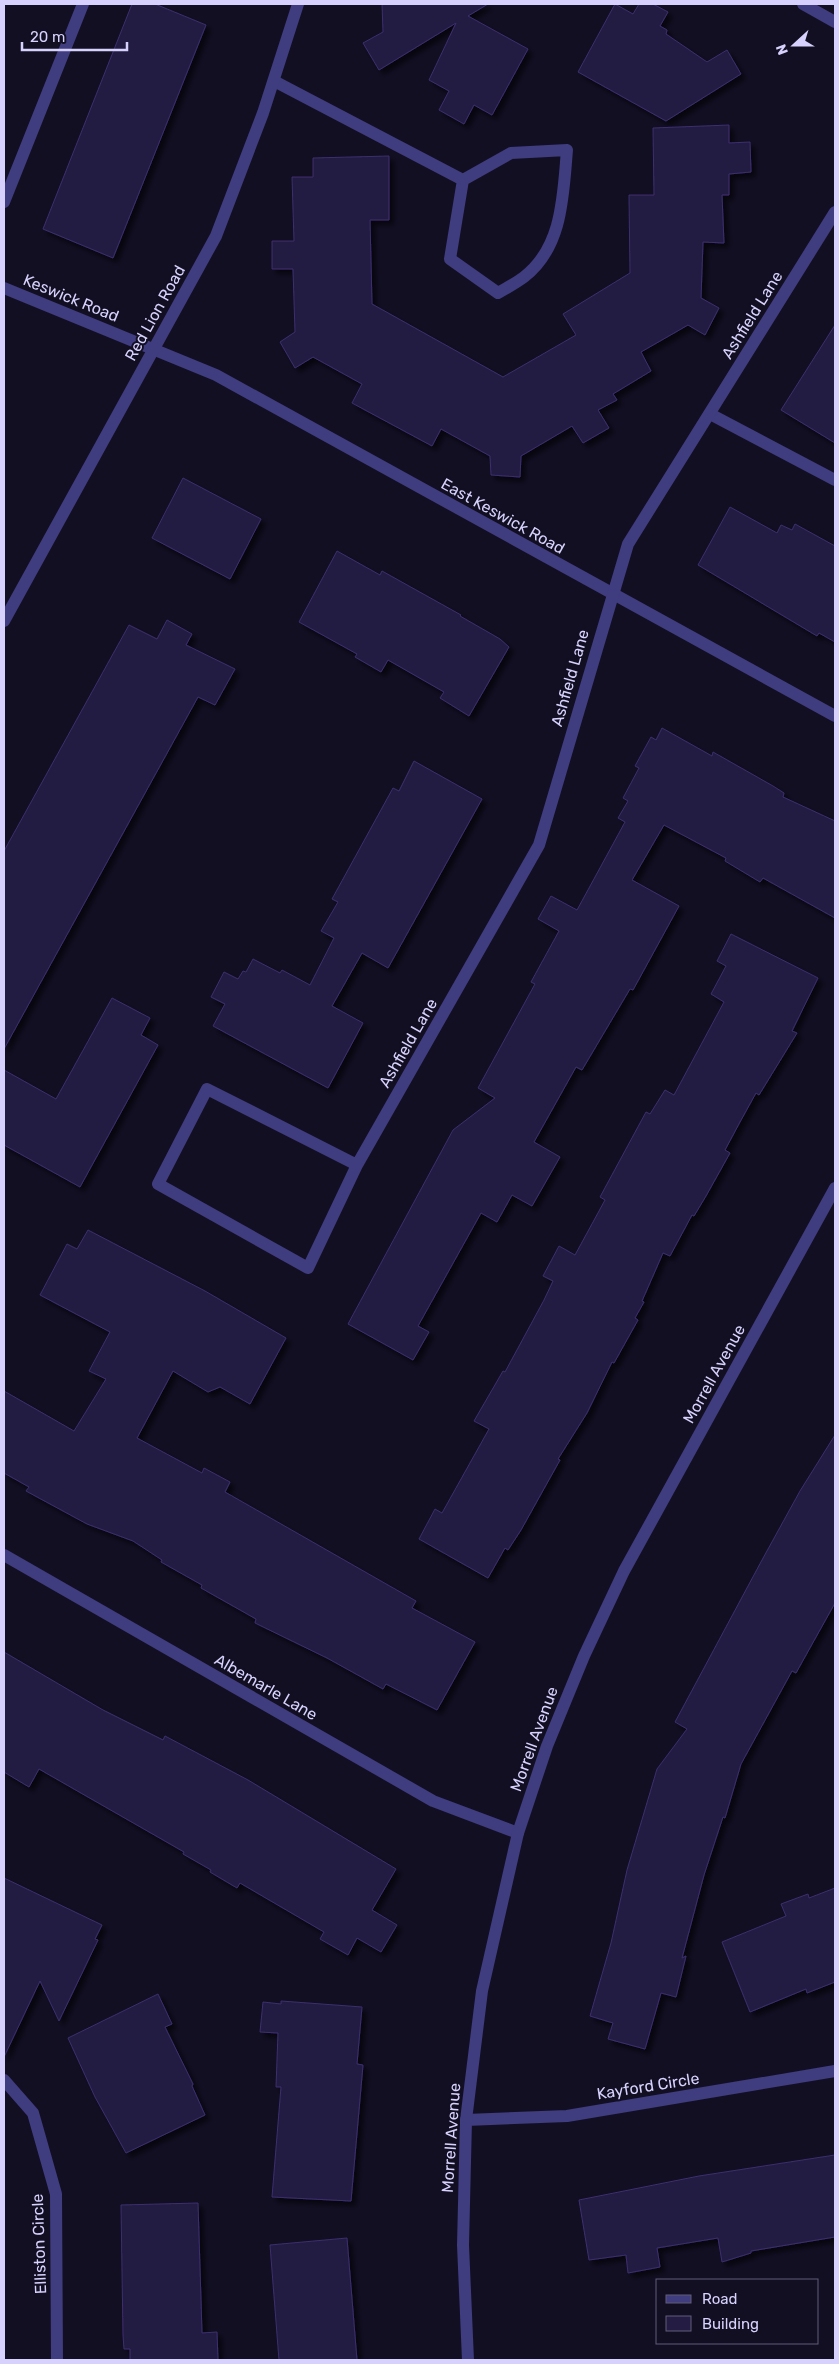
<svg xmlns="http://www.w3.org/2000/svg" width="839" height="2364" viewBox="0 0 839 2364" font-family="Rubik,sans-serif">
  <defs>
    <filter id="shadow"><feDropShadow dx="4.5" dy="4.5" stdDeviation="2.5" flood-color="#0009"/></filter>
  </defs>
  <rect width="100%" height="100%" fill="#120f23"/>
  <g fill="#241c43" stroke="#3c2f6e" filter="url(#shadow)">
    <path d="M132 4H155L206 25 113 258 43 229Z"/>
    <path d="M382 4H488L468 16 528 49 492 115 474 105 464 124 439 110 449 91 429 80 456 23 379 70 363 43 383 32Z"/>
    <path d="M615 4 633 14 639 4H653L668 12 660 26 667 30 666 34 707 62 727 50 741 74 666 121 578 72Z"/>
    <path d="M729 125V143L750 142 751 172 729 174V195H722L724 243 703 242 701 298 719 308 705 335 688 325 641 352 651 371 613 394 617 400 598 410 609 428 583 443 572 426 521 456 520 477 491 475 490 456 441 429 432 446 352 403 362 384 313 357 295 368 280 342 295 332 293 269H272V241H294L292 177H313V158L389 156V220H370L372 304 503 377 576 335 563 314 630 273 629 195H654L653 128Z"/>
    <path d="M835 325V443L781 410Z"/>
    <path d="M183 478 261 519 230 579 152 538Z"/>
    <path d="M730 507 777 533 781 525 792 530 795 524 835 546V642L819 633 817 636 698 565Z"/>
    <path d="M337 551 380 575 382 571 461 615 460 616 500 639 509 647 469 716 440 698 444 692 388 660 381 672 355 657 357 654 299 622Z"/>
    <path d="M167 620 192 634 186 645 235 669 215 705 198 697 4 1049V851L129 625 157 639Z"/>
    <path d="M662 728 712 756 713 752 773 786 784 793 783 797 835 821V918L763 878 760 882 725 861 726 858 664 825 632 880 679 906 633 990 630 989 582 1070 576 1067 534 1142 560 1157 532 1206 512 1195 497 1222 481 1213 418 1326 429 1332 413 1360 348 1324 453 1130 495 1098 478 1088 535 984 531 982 559 931 538 919 551 896 577 910 625 822 618 818 628 801 623 798 639 768 635 766 651 737 656 740Z"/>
    <path d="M414 761 482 799 388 968 362 953 332 1006 363 1023 328 1088 213 1026 225 1004 211 997 224 972 238 979 243 971 246 972 253 959 280 973 282 970 310 985 334 938 321 931 338 902 332 899 393 788 399 791Z"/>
    <path d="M731 934 818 978 792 1031 797 1033 759 1095 756 1093 740 1122 725 1150 730 1153 706 1196 694 1216 692 1215 670 1256 663 1253 642 1301 644 1302 635 1318 638 1320 614 1363 612 1362 587 1413 558 1459 560 1460 521 1530 508 1550 505 1548 488 1578 419 1539 435 1509 442 1513 489 1429 474 1421 503 1371 505 1372 544 1300 553 1281 543 1276 559 1246 575 1255 605 1200 600 1197 646 1112 650 1114 665 1090 674 1095 724 1002 711 994 726 966 717 961Z"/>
    <path d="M112 998 150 1018 141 1035 158 1045 80 1187 4 1145V1070L56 1099Z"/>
    <path d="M88 1230 205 1291 286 1338 250 1404 220 1387 208 1392 173 1371 137 1438 202 1473 204 1468 230 1482 225 1492 416 1601 412 1608 475 1642 437 1710 386 1684 383 1689 327 1658 255 1623 256 1619 201 1588 202 1585 161 1562 162 1560 133 1541 87 1524 26 1491 29 1487 4 1473V1391L74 1431 106 1379 89 1371 110 1332 40 1295 67 1244 77 1249Z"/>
    <path d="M835 1435V1603L796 1673 792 1671 741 1764 725 1818 723 1817 704 1875 682 1958 686 1956 676 1997 661 1993 645 2049 608 2039 613 2023 590 2016 611 1943 627 1870 657 1769 687 1729 675 1722 762 1560 800 1491Z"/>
    <path d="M4 1652 103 1710 163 1740 165 1736 248 1780 396 1869 372 1910 397 1925 381 1952 357 1938 348 1955 320 1939 324 1932 240 1883 237 1888 210 1872 211 1870 183 1854 184 1852 39 1769 29 1787 4 1772Z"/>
    <path d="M4 1878 102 1925 95 1939 98 1940 59 2021 40 1981 4 2057Z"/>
    <path d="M835 1888V1982L807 1993 806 1989 750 2012 722 1942 786 1916 781 1904 808 1894 809 1898Z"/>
    <path d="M158 1994 172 2024 165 2027 193 2084 192 2086 205 2115 126 2153 95 2097 68 2038Z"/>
    <path d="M281 2001 362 2007 357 2064 363 2065 351 2201 272 2197 281 2087H276L278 2033 260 2032 263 2002 281 2004Z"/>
    <path d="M835 2155V2237L751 2251V2253L722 2262 718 2238 657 2248 660 2267 628 2273 626 2255 589 2260 579 2200 699 2176Z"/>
    <path d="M198 2203 202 2333 217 2332 218 2360H130V2349H124L123 2335 121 2205Z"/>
    <path d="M347 2238 357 2360H279L270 2245Z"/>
  </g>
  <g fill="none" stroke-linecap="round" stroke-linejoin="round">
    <g stroke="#3f3c7f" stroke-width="12">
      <path d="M803 4 835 22"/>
      <path d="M274 81 463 180 450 259 498 293C507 288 516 283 524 277 563 247 563 195 567 150L511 153 463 180"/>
      <path d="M4 202 83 4"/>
      <path d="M4 288 216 375 835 716"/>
      <path d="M710 414 835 480"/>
      <path d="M4 621 216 236 263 113 298 4"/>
      <path d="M357 1165 207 1089 158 1184 308 1268 357 1165 539 845 628 544 835 212"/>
      <path d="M4 1555 433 1801 518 1833"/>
      <path d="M4 2080 33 2113 56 2194 57 2360"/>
      <path d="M466 2120 567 2116 835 2071"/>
      <path d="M468 2360 463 2245 466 2120 482 1991 518 1833 547 1746 584 1656 624 1571 835 1188"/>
    </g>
  </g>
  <g text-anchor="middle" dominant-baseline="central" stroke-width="4" stroke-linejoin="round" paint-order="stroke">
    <g font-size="16" fill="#d7d2fd" stroke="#120f23">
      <text transform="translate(71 298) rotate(22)">Keswick Road</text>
      <text transform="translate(155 313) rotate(-61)">Red Lion Road</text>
      <text transform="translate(752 315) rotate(-58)">Ashfield Lane</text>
      <text transform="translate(503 516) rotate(29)">East Keswick Road</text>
      <text transform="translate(570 678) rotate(-74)">Ashfield Lane</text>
      <text transform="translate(408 1043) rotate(-60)">Ashfield Lane</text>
      <text transform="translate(714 1374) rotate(-61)">Morrell Avenue</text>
      <text transform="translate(266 1687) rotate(30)">Albemarle Lane</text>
      <text transform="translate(534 1739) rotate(-70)">Morrell Avenue</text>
      <text transform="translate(648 2086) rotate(-9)">Kayford Circle</text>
      <text transform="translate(451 2138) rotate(-86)">Morrell Avenue</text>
      <text transform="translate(39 2244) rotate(-92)">Elliston Circle</text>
    </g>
  </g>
  <rect width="839" height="2364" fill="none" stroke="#d7d2fd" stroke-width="10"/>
  <rect x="656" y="2279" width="162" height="65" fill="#120f23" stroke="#615d7a"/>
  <rect x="666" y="2295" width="25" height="8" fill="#3f3c7f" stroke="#615d7a"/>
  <text x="702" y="2304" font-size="15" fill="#d7d2fd">Road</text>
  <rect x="666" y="2316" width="25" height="15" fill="#241c43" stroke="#615d7a"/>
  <text x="702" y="2329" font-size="15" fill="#d7d2fd">Building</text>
  <g transform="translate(794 45) rotate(249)" stroke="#120f23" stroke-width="4" paint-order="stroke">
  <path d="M0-4L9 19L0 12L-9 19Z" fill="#d7d2fd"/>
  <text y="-8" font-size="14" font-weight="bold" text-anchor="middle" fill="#d7d2fd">N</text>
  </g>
  <path d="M22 42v8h105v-8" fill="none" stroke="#d7d2fd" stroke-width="2.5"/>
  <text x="30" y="42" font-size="15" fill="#d7d2fd" stroke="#120f23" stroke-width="4" paint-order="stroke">20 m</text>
</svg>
